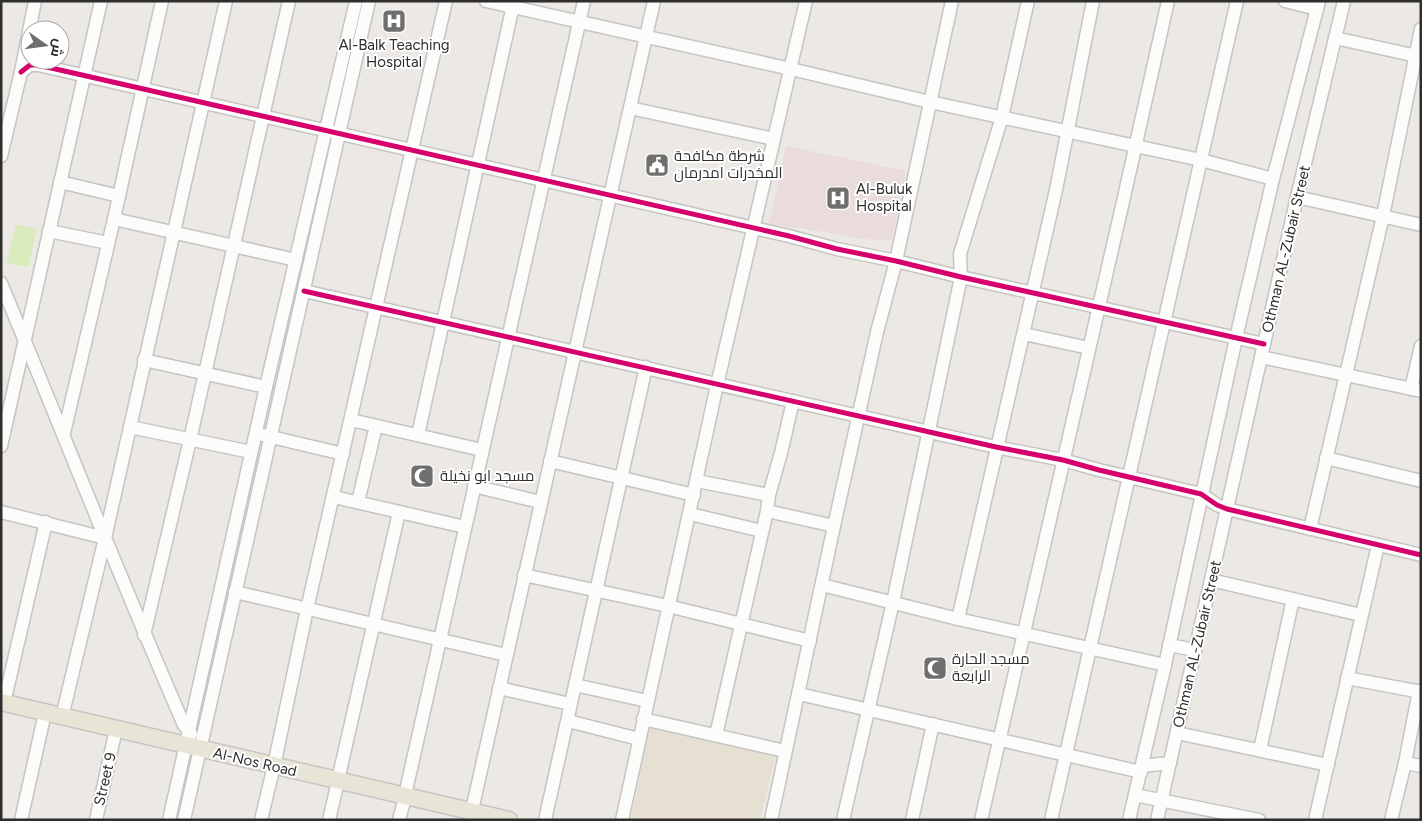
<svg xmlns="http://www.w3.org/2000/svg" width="1422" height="821" viewBox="0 0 1422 821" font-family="Figtree,Cairo,sans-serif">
  <rect width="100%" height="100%" fill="#ece8e4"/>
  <path fill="#e6e0d3" d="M650 724 776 754 760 820H631Z"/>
  <path fill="#e9dcdb" d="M786 146 906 171 892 240 860 239 838 234 769 224Z"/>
  <path fill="#d9eabb" d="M16 225 37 229 28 267 7 263Z"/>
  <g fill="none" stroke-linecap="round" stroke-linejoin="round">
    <g stroke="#c5c4c5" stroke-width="15">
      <g id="minor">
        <path d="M486 1 791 69 930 102 1201 160 1273 179"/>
        <path d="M1285 1 1317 9"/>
        <path d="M1335 38 1421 57"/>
        <path d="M21 72 30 65H38L789 236 837 249 896 261 961 277 1264 344"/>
        <path d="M630 108 774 139"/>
        <path d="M1 156 21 72 35 1"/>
        <path d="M60 182 119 196"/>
        <path d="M1297 197 1421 225"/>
        <path d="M114 219 296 260"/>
        <path d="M49 231 108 243"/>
        <path d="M1 283C62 430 120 579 184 725L191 734"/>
        <path d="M304 291 996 447 1063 460 1099 470 1201 494 1217 505 1227 509 1421 555"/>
        <path d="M1024 334 1089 348"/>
        <path d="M1261 357 1421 391"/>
        <path d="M144 360 266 387"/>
        <path d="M1411 389 1421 346"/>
        <path d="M351 420 482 450"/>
        <path d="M130 427 251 452"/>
        <path d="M64 433 114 219 162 1"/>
        <path d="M263 435 343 454"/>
        <path d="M418 435 514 1"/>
        <path d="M1 446 101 1"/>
        <path d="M1326 458 1421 481"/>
        <path d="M550 461 694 495"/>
        <path d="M697 481 769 495"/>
        <path d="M474 486 540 502"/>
        <path d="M334 497 465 527"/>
        <path d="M358 502 376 426"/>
        <path d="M767 511 834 526"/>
        <path d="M1 512 105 538"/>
        <path d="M690 514 762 531"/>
        <path d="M1310 529 1383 216 1421 29"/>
        <path d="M524 575 668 606 810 641"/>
        <path d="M1211 580 1361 615"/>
        <path d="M822 585 958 619 1165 665"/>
        <path d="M235 592 506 655"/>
        <path d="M958 619 1056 190 1093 1"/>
        <path d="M144 635 190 440 289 1"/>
        <path d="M1169 645 1195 650"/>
        <path d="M1347 678 1421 692"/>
        <path d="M575 685 647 701"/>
        <path d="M499 688 570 704"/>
        <path d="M799 694 1141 772"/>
        <path d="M4 703 46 522"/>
        <path d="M62 717 105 538 226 1"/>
        <path d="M643 719 785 751"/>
        <path d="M568 721 639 739"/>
        <path d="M1177 733 1328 765"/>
        <path d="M716 735 767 511 769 495 781 453 793 401"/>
        <path d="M1260 750 1293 599"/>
        <path d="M1405 763 1421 766"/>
        <path d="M274 766 307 609 446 1"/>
        <path d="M1142 766 1170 763"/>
        <path d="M338 780 399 512"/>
        <path d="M405 795 584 1"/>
        <path d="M1135 795 1259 820"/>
        <path d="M472 810 654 1"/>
        <path d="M21 820 45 713"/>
        <path d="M96 820 114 738"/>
        <path d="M169 820 266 387 356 1"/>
        <path d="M184 820 369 1"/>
        <path d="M261 820 272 774"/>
        <path d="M329 820 336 790"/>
        <path d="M399 820 403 805"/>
        <path d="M545 820 646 367"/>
        <path d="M622 820 717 385 806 1"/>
        <path d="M771 820 834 526 877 332 896 261 952 1"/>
        <path d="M843 820 893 602 961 277 960 254 1002 117 1028 1"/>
        <path d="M912 820 933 724"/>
        <path d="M981 820 1122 206 1168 1"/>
        <path d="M1051 820 1237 1"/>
        <path d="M1129 820 1165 665 1236 338 1273 179 1319 1"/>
        <path d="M1157 820 1297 197 1344 1"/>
        <path d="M1315 820 1378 545"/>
        <path d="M1391 820 1405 763 1419 691"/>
      </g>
    </g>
    <g stroke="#c6c5c4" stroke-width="19">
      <path id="major" d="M1 702 509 820"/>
    </g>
    <use href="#minor" stroke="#fcfcfb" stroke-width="12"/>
    <use href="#major" stroke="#e8e4d6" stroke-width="16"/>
    <g stroke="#fff" stroke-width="8">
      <g id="cycleway">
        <path d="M21 72 30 65H38L789 236 837 249 896 261 961 277 1264 344"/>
        <path d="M304 291 996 447 1063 460 1099 470 1201 494 1217 505 1227 509 1421 555"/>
      </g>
    </g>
    <use href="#cycleway" stroke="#d6006c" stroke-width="5"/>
  </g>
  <defs>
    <g id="hospital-square" transform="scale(1.25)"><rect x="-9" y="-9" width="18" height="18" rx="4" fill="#706f6e" stroke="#fff"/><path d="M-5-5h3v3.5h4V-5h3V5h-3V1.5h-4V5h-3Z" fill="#fff"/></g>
    <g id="civic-square" transform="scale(1.25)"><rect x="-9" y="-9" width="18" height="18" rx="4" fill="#706f6e" stroke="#fff"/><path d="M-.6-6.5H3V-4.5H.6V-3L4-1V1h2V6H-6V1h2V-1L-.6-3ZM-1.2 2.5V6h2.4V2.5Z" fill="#fff"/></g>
    <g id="mosque-square" transform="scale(1.25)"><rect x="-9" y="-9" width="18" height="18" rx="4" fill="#706f6e" stroke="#fff"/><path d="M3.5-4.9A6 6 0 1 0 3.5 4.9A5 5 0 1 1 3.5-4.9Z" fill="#fff"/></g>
  </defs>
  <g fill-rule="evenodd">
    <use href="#hospital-square" x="394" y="21"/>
    <use href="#civic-square" x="657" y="165"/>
    <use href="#hospital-square" x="838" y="198"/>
    <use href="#mosque-square" x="422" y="476"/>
    <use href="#mosque-square" x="935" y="668"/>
  </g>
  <g text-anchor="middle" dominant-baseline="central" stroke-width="4" stroke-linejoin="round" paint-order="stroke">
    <g font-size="15" fill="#2e2e2e" stroke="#fff" text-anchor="start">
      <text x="394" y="45" text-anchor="middle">Al-Balk Teaching<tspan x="394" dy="17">Hospital</tspan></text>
      <text x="674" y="156">شرطة مكافحة<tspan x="674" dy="17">المخدرات امدرمان</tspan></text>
      <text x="856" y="189">Al-Buluk<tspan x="856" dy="17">Hospital</tspan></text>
      <text x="440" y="476">مسجد ابو نخيلة</text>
      <text x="952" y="659">مسجد الحارة<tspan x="952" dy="17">الرابعة</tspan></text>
    </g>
    <g font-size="15" fill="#2e2e2e" stroke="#fff">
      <text transform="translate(1286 249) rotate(-77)">Othman AL-Zubair Street</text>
      <text transform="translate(1197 644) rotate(-77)">Othman AL-Zubair Street</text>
      <text transform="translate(255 762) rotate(13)">Al-Nos Road</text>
      <text transform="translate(105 779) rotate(-77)">Street 9</text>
    </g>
  </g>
  <rect width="1422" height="821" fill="none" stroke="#2e2e2e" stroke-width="5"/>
  <g transform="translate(45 45) rotate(104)"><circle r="24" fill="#ffffff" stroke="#ababab"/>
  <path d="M0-4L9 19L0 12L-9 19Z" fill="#706f6e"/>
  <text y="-8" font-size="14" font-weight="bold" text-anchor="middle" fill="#2e2e2e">ش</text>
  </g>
</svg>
